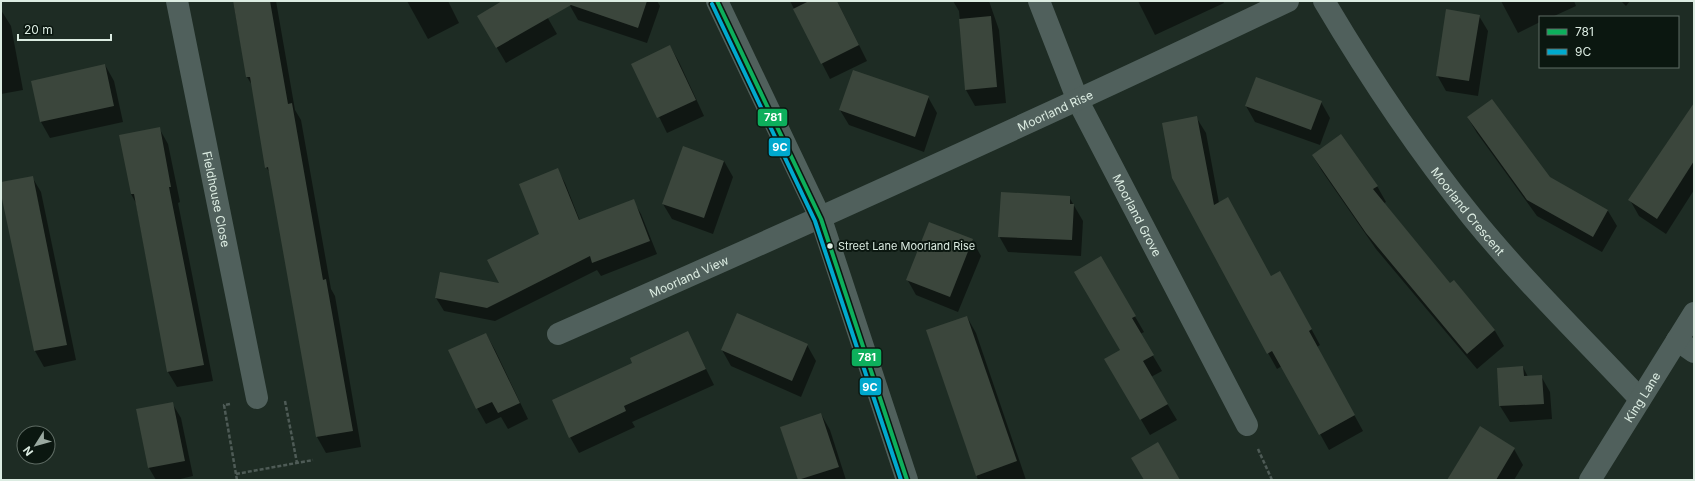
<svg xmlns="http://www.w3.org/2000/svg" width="1695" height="481" viewBox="0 0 1695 481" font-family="Inter,sans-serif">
  <rect width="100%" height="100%" fill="#1e2c24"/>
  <g fill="#0007">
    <path d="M233 1H276L295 110 301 120 331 289 335 296 361 447 326 453 317 437 270 173 266 167 252 85 247 77Z"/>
    <path d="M407 1H448L459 23 428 39Z"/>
    <path d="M505 1H538L557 34 506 63 478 16Z"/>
    <path d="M570 1H657L660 6 647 43 578 20 569 4Z"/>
    <path d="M790 1H837L867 61 830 79Z"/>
    <path d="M953 1H989L999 30 1006 103 975 106 966 90 959 11Z"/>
    <path d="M1138 1H1223L1224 3 1155 35Z"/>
    <path d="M1501 1H1574L1576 6 1552 17H1540V22L1518 33Z"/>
    <path d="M1621 1H1630L1626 6Z"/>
    <path d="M1 10 11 26 23 90 1 94Z"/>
    <path d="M1479 16 1488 31 1478 96 1446 91 1437 75Z"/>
    <path d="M670 46 679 62 704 116 667 133 633 64Z"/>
    <path d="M105 65 114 81 123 122 50 138 41 122 32 82Z"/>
    <path d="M928 97 937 113 924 152 849 125 840 110Z"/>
    <path d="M1321 102 1330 118 1320 145 1255 122 1246 106Z"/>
    <path d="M1694 104V190L1666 234 1639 216 1630 200Z"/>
    <path d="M1196 117 1206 133 1219 203 1271 277 1289 288 1320 345 1317 347 1363 431 1329 450 1282 366 1277 369 1268 353 1173 178Z"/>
    <path d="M1468 118 1549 178 1608 211 1617 226 1602 252 1537 216 1477 133Z"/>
    <path d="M159 128 168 144 180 202 178 203 213 381 177 387 168 372 136 203 131 194Z"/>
    <path d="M1313 156 1377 186 1386 202 1384 203 1450 284 1454 281 1495 331 1504 346 1477 369 1376 249 1322 171Z"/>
    <path d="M724 161 733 177 713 234 672 219 663 204Z"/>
    <path d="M557 169 565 183 580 221 633 201 641 214 657 254 601 276 597 270 495 321 444 311 436 298 500 284 540 234Z"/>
    <path d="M32 177 41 192 76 360 44 367 35 351 1 190V183Z"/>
    <path d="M1069 197 1083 221 1081 256 1008 252 999 236Z"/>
    <path d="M972 240 981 256 958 312 916 295 907 279Z"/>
    <path d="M1101 258 1144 332 1140 334 1162 371 1151 377 1177 420 1150 435 1106 360 1121 351Z"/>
    <path d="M967 317 976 333 1026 480H978L927 331Z"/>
    <path d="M688 333 714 385 632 422 635 427 579 453 570 437 633 364Z"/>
    <path d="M486 334 495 350 528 419 508 429 501 417 486 424 477 408Z"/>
    <path d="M807 345 816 361 801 397 731 366 722 350Z"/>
    <path d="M1523 367 1528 377 1541 376 1550 392 1552 419 1510 422 1500 406Z"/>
    <path d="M172 403 181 418 193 476 176 480H156L149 468 137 410Z"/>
    <path d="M821 414 830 430 846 480H799L781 427Z"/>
    <path d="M1514 449 1523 465 1514 480H1448Z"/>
  </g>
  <g fill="#3b463c">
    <path d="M233 1H270L288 104 292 103 323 280 326 279 353 431 316 437 268 167 265 168 250 77H246Z"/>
    <path d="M502 1H647L638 28 571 5 496 48 477 16Z"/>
    <path d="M809 1H837L859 45 821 64 793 9Z"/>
    <path d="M1446 9 1480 15 1469 81 1436 76Z"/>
    <path d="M991 16 997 87 965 90 959 19Z"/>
    <path d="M670 45 696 100 657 118 631 64Z"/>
    <path d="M105 64 114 106 40 122 31 81Z"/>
    <path d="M853 70 929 96 915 137 839 110Z"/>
    <path d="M1256 77 1322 101 1311 130 1245 106Z"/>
    <path d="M1492 99 1550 177 1608 210 1593 237 1527 200 1467 117Z"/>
    <path d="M1694 103V161L1657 219 1628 200Z"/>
    <path d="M1197 116 1214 205 1228 197 1271 276 1280 271 1312 329 1309 331 1355 415 1319 435 1272 351 1267 354 1172 178 1162 123Z"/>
    <path d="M160 127 171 187H169L204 365 167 372 134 194H131L119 135Z"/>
    <path d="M1341 134 1378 186 1373 189 1450 283 1454 280 1495 330 1467 354 1366 233 1312 155Z"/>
    <path d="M683 146 724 161 704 218 662 204Z"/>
    <path d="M558 168 579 220 634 199 650 241 592 263 590 256 487 308 435 298 440 272 499 283 487 260 539 234 519 184Z"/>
    <path d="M33 176 67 345 34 351 1 194V182Z"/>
    <path d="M1001 192 1070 196V204H1074L1072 240 998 237Z"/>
    <path d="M929 222 973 239 950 297 906 280Z"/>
    <path d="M1101 256 1136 316 1132 318 1154 355 1143 361 1168 404 1140 420 1104 359 1120 350 1074 272Z"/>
    <path d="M737 313 808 344 792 381 721 350Z"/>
    <path d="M967 316 1017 461 976 476 926 330Z"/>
    <path d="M688 331 706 369 624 406 626 411 569 438 552 400 632 363 630 358Z"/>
    <path d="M486 333 520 403 498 413 492 402 476 409 448 350Z"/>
    <path d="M1523 366 1524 376 1542 375 1544 404 1499 406 1497 368Z"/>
    <path d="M173 402 185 461 148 468 136 409Z"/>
    <path d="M821 413 839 467 798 480 780 427Z"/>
    <path d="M1480 426 1515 448 1496 480H1447Z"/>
    <path d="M1158 442 1180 480H1144L1131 458Z"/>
  </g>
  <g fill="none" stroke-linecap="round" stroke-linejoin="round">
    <g stroke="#4e5b56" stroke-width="2.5" stroke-dasharray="4 2" stroke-linecap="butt">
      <path d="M285 401 297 463"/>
      <path d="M230 404 224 405 237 480"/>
      <path d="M1258 449 1272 480"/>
      <path d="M236 474 313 460"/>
    </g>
    <g stroke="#50605c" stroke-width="22">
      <path id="s1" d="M177 1 257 398"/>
      <path d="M717 1 821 219 907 480"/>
      <path id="s2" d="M1039 1 1078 101 1247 425"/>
      <path id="s3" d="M1324 1C1369 77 1416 148 1472 217 1524 281 1584 339 1640 399"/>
      <path id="s4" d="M558 334C803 226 1047 116 1288 1"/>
      <path d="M1677 340 1694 352"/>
      <path id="s5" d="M1590 480 1694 313"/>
    </g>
    <g stroke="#0b1710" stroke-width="7">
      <path id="bus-1" d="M717 1 821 219 907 480"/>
    </g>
    <g stroke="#0b1710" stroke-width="7">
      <path id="bus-2" d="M712 4 815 221 901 480"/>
    </g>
    <use href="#bus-1" stroke="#0daf5c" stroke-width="4"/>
    <use href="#bus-2" stroke="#00a9ce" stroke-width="4"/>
  </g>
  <circle fill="#dcece2" stroke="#0b1710" stroke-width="1.5" cx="830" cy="246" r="3.5"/>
  <g text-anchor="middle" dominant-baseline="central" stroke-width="4" stroke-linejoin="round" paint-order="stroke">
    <g font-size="11" fill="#dcece2" stroke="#0b1710" text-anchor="start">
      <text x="838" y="246">Street Lane Moorland Rise</text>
    </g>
    <g font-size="12" fill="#dcece2" stroke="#0b1710">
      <text stroke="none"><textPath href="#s4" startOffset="545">Moorland Rise</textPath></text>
      <text stroke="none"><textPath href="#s1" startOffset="202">Fieldhouse Close</textPath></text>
      <text stroke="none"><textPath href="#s3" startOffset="255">Moorland Crescent</textPath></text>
      <text stroke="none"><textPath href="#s2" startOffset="236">Moorland Grove</textPath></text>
      <text stroke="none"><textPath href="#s4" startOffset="143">Moorland View</textPath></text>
      <text stroke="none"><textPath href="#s5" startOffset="98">King Lane</textPath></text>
    </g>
  </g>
  <g stroke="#0b1710" stroke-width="1.5">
    <rect x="757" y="108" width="31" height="19" rx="4" fill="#0daf5c"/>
    <rect x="768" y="137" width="23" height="20" rx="4" fill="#00a9ce"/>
    <rect x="851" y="348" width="31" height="19" rx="4" fill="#0daf5c"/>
    <rect x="859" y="377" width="23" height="19" rx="4" fill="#00a9ce"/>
  </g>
  <g font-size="11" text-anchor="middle" font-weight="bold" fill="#fff">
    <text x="773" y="121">781</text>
    <text x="780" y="151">9C</text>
    <text x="867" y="361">781</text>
    <text x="870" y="391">9C</text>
  </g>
  <rect width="1695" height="481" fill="none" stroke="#dcece2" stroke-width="4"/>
  <rect x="1539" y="16" width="140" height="52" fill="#0b1710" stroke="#5f6c64"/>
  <rect x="1547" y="29" width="20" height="6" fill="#0daf5c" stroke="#5f6c64"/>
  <text x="1575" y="36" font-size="12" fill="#dcece2">781</text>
  <rect x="1547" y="49" width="20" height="6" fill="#00a9ce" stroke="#5f6c64"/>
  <text x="1575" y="56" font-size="12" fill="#dcece2">9C</text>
  <g transform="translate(36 445) rotate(233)"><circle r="19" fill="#0b1710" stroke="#5f6c64"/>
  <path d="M0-3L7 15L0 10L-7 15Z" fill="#9aa9a0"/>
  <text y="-6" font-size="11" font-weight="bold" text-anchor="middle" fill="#dcece2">N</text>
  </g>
  <path d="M18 34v6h93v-6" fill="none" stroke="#dcece2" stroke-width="2"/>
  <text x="24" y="34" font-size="12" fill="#dcece2" stroke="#0b1710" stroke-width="3" paint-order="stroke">20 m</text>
</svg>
